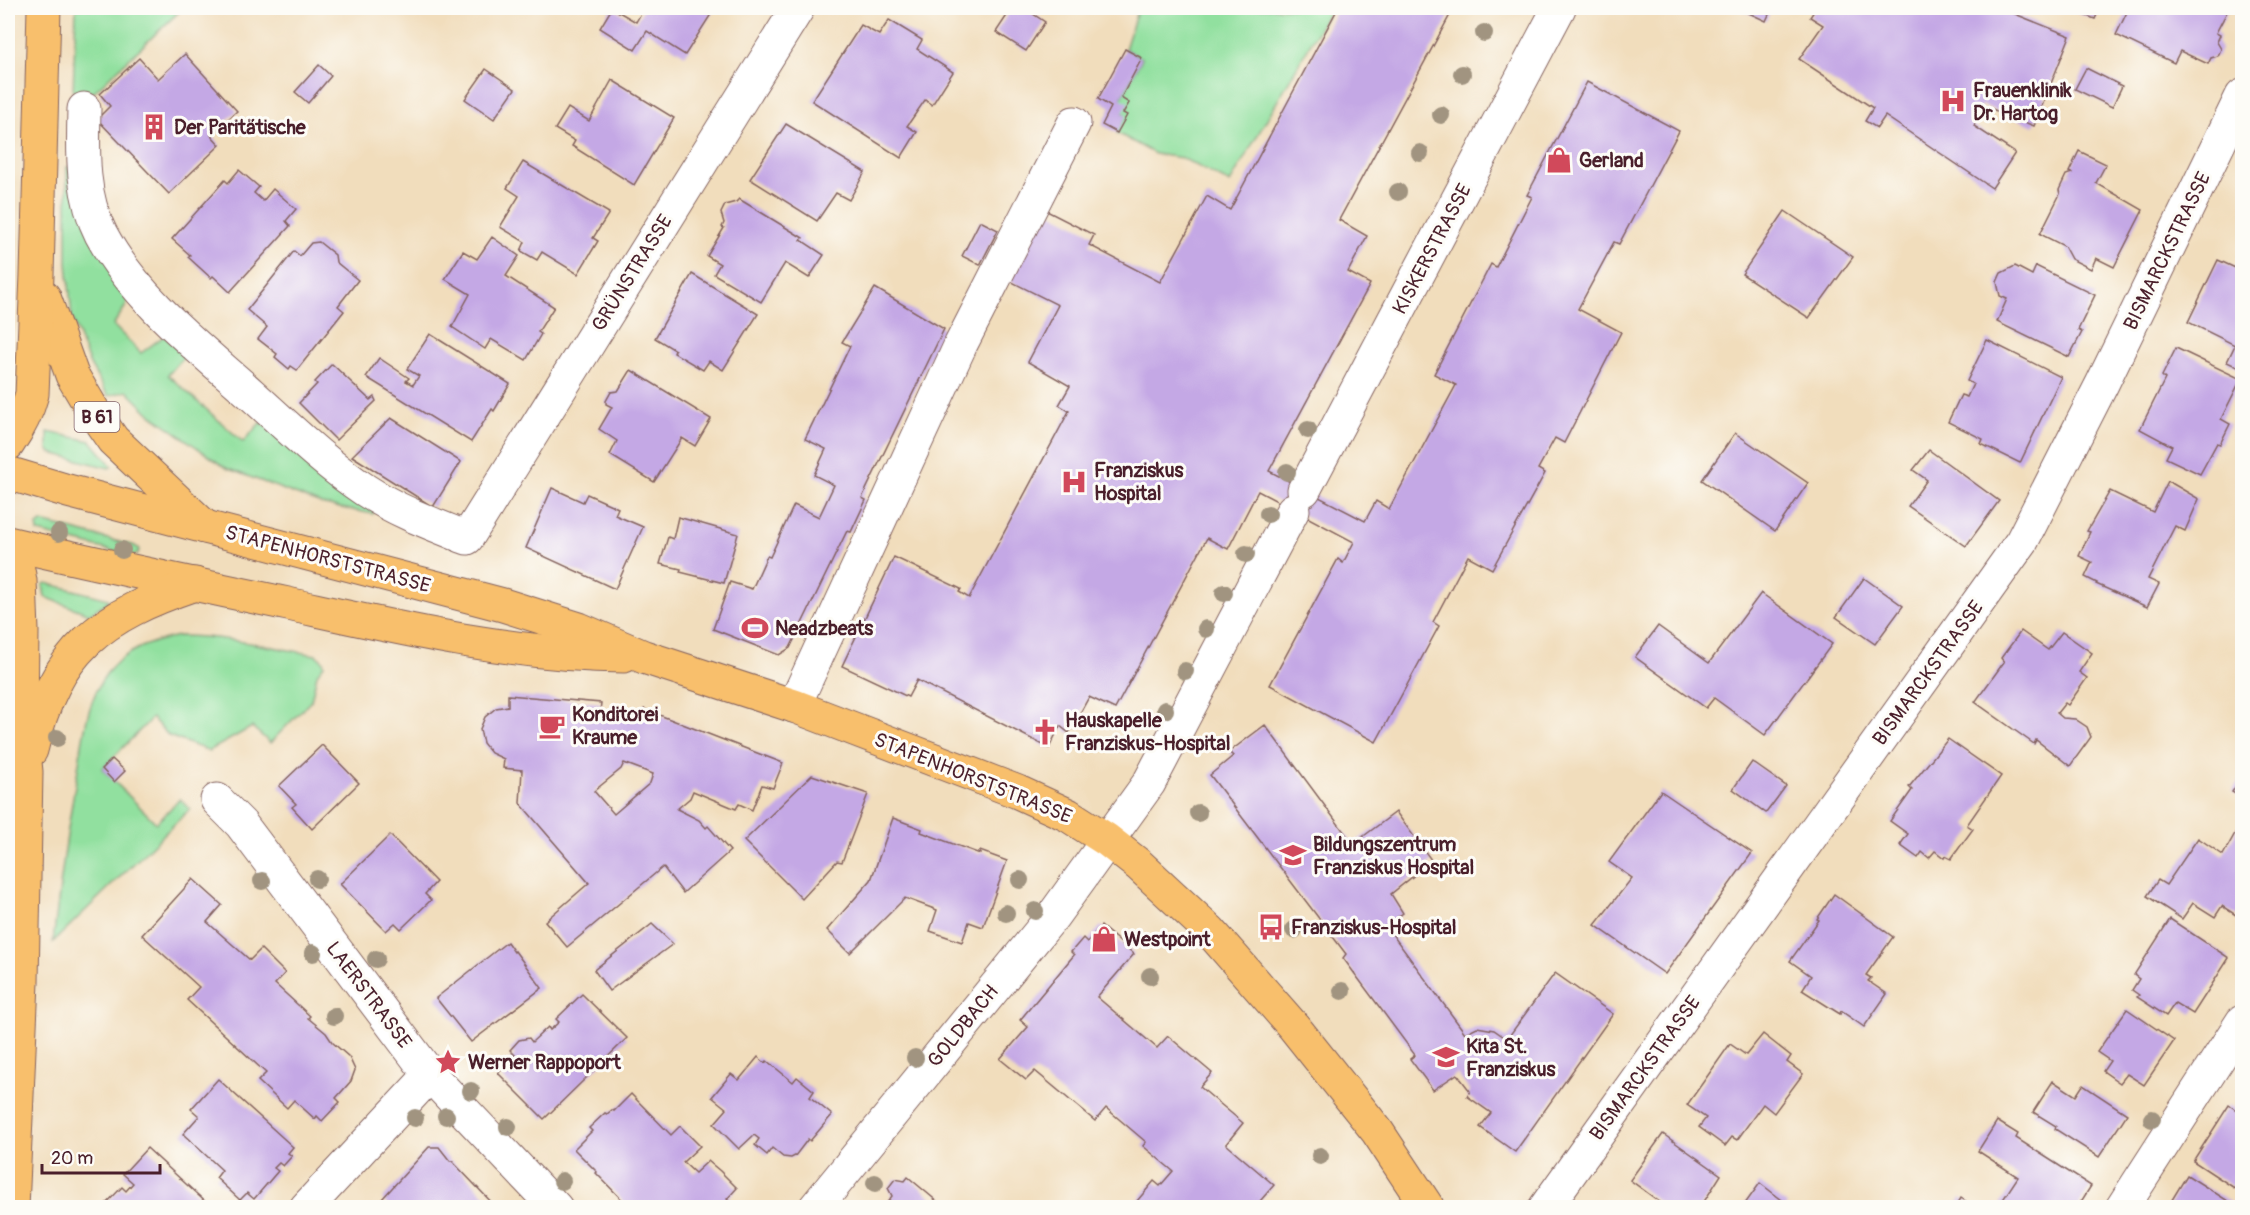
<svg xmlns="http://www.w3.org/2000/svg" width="2250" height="1215" viewBox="0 0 2250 1215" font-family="Pangolin,sans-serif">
  <rect width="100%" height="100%" fill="#fdfcf7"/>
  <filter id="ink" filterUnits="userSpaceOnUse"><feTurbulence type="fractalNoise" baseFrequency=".0167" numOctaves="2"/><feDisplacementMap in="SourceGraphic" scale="12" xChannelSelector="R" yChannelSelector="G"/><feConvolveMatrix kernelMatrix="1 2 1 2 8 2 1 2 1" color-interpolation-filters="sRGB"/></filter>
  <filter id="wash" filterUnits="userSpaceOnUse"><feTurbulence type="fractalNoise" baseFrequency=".008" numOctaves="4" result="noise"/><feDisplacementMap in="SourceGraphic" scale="24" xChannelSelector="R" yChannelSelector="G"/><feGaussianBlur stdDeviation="1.35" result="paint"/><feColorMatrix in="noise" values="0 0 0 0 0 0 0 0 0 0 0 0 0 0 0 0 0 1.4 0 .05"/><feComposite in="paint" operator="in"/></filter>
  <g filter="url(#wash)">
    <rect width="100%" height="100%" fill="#f1ddbc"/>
    <g fill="#91e09f" stroke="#6e8065" stroke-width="1.5">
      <path d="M76 8H183L93 93 73 92Z"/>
      <path d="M1138 8H1331L1230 183 1182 158 1155 154 1117 133 1126 115 1123 113 1121 98 1142 58 1125 49Z"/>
      <path d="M67 167H71L128 298 126 306 113 325 141 353 164 336 186 354 168 375 243 442 261 422 376 508 373 514 324 505 226 468 150 414 127 391 108 396 90 365 72 318 67 263Z"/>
      <path d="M48 432 91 441 112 466 109 468 51 453 48 449Z"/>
      <path d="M42 522 135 546 139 549 138 554 132 556 38 532 37 525Z"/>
      <path d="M46 583 108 599 109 601 89 614 45 597 43 585Z"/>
      <path d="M178 636C225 636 270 647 316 655L323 661 324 665 317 674 311 701 270 743 252 727 209 751 169 736 152 718 102 769 156 823 180 799 190 809 53 942C60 884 67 827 78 769 83 739 87 699 107 673 125 650 150 642 178 636Z"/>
    </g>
    <g id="blocks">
      <g fill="#c4a8e5" fill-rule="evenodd">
        <path d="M612 8 636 22 644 8H715L685 55 647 31 635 50 600 28Z"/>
        <path d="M1012 8H1024L1045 22 1026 51 996 32Z"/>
        <path d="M1338 8H1441L1451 13 1339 220 1367 236 1348 272 1370 284 1269 471 1365 521 1376 501 1389 509 1456 385 1434 374 1491 264 1496 267 1532 197 1527 195 1587 82 1679 131 1619 244 1614 242 1578 309 1621 332 1564 443 1555 438 1538 469 1545 473 1492 569 1468 556 1433 622 1439 626 1376 742 1270 685 1338 559 1343 563 1354 542 1258 491 1228 549 1207 538 1115 709 1089 697 1069 733 1060 726 1049 748 917 680 908 697 842 666 894 557 961 589 959 592 969 598 1069 411 1059 405 1070 386 1028 362 1058 305 1006 279 1041 208 1094 235 1089 245 1160 282 1207 196 1230 210Z"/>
        <path d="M1738 8H1772L1766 21Z"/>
        <path d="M1816 8H2000L2070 36 2034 126 1982 105 1974 126 2015 153 1992 188 1885 116 1877 128 1865 121 1873 108 1799 59 1823 25 1810 17Z"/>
        <path d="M2072 8H2100L2095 19 2071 10Z"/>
        <path d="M2129 8 2142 13 2145 8H2229L2216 33 2220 35 2217 42 2221 49 2218 56 2211 58 2208 64 2180 51 2174 63 2116 35Z"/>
        <path d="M889 20 922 40 917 49 953 72 932 105 925 100 907 126 917 132 901 158 812 101 861 25 879 35Z"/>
        <path d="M1125 49 1142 58 1121 98 1129 103 1123 113 1127 115 1117 133 1102 125 1111 107 1098 99Z"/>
        <path d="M185 54 237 111 211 135 220 145 169 194 97 119 110 106 100 94 139 58 158 79Z"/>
        <path d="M319 65 331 76 308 103 295 92Z"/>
        <path d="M2086 68 2122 86 2112 107 2075 89Z"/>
        <path d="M486 69 515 89 494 119 465 99Z"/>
        <path d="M612 80 674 118 634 185 572 146 575 141 555 129 568 108 589 121Z"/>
        <path d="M786 124 865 172 849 200 836 193 817 221 750 179Z"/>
        <path d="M2079 151 2106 164 2096 183 2143 210 2114 267 2096 258 2091 269 2071 259 2064 246 2040 234 2060 194 2059 190 2066 175 2072 173 2069 172Z"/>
        <path d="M523 162 609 213 593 238 598 241 578 274 542 252 537 260 521 251 525 242 500 227 519 196 507 188Z"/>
        <path d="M239 170 259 187 254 193 263 201 273 189 296 209 286 221 290 226 230 292 213 276 211 278 188 257 190 255 172 239 225 180 228 183Z"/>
        <path d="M739 199 803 238 801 240 824 255 809 278 785 263 761 302 714 274 720 264 707 256 724 228 722 227 724 223 721 213 725 205 736 202Z"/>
        <path d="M1785 211 1853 257 1809 318 1742 274Z"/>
        <path d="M980 221 998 230 980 265 962 256Z"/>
        <path d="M492 237 519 256 506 276 554 307 538 332 541 334 526 360 491 339 485 349 452 327 470 294 445 279 463 251 477 259Z"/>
        <path d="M319 242 335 255 336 262 358 280 338 306 344 311 297 370 291 366 289 369 275 357 277 354 258 339 267 327 247 310 294 251 300 256 311 243Z"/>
        <path d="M2218 260 2242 271V369L2227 362 2235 345 2188 322Z"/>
        <path d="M2015 266 2032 275 2036 266 2095 295 2078 330 2082 332 2069 357 1997 322 2007 299 2000 296 1997 282 2001 273Z"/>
        <path d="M692 274 758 314 723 370 709 361 703 370 674 353 675 350 655 338Z"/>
        <path d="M875 288 944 329 862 498 866 500 851 532 847 531 790 648 779 655 713 629 730 582 752 589 767 556 770 557 794 505 819 517 834 485 814 475 826 449 805 439 850 346 842 342Z"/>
        <path d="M430 334 510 384 494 411 492 409 471 442 366 377 379 358 409 378 406 381 413 385 419 376 407 369Z"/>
        <path d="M1987 340 2061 377 2020 463 1981 444 1983 439 1948 422 1961 395 1967 397 1973 384 1967 381Z"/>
        <path d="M2176 348 2241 379 2221 419 2230 424 2220 444 2217 443 2200 474 2166 458 2172 446 2140 429 2165 379 2162 376Z"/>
        <path d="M332 364 370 400 374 397 376 401 336 440 299 403 317 384 315 382Z"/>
        <path d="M631 370 711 419 695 446 682 438 654 482 610 455 617 441 599 429 612 407 606 404V401L611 392 618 391Z"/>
        <path d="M391 418 461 462 433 507 352 456Z"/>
        <path d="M1735 433 1808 483 1775 531 1702 480Z"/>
        <path d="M1929 450 1999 501 1966 546 1908 506 1927 480 1913 470Z"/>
        <path d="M2168 481 2199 499 2185 531 2175 526 2148 579 2159 584 2147 607 2096 584 2097 583 2085 577 2092 562 2079 556 2090 532 2087 531 2110 491 2153 512Z"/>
        <path d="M552 488 583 502 587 494 618 508 615 515 643 527 615 589 526 548Z"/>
        <path d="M678 517 738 534 724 583 680 572 681 569 660 564 668 537 673 539Z"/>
        <path d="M1864 578 1903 606 1875 644 1836 617Z"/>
        <path d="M1761 593 1832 644 1765 735 1714 698 1706 708 1635 657 1658 626 1709 663Z"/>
        <path d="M2021 631 2048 650 2062 632 2092 653 2079 672 2087 678 2068 705 2065 703 2057 713 2063 718 2075 719 2087 727 2091 737 2070 766 2036 740 2034 744 1975 702 2004 662 2001 658Z"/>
        <path d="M508 695 601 703 600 711 641 718 644 709 783 763 773 788 762 785 752 810 739 804 736 809 693 791 690 798 677 809 699 820 706 828 708 826 730 851 683 893 663 867 567 947 545 921 589 883 520 803 522 770 503 768 504 759 491 753 483 743 480 729 485 717 496 708 508 706ZM624 763 653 774 650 783 614 814 594 791 621 769Z"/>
        <path d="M1265 725 1353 844 1396 812 1432 861 1391 894 1403 913 1386 926 1465 1033 1477 1027 1494 1030 1507 1039 1555 973 1613 1014 1515 1152 1480 1127 1491 1113 1467 1096 1470 1091 1457 1074 1433 1090 1410 1059 1415 1055 1343 958 1346 954 1210 775 1233 756 1229 752Z"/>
        <path d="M1948 739 2001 776 1967 825 1973 829 1951 859 1945 856 1944 858 1935 851 1929 858 1922 852 1918 858 1900 845 1908 834 1890 821 1912 790 1909 787Z"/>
        <path d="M322 745 359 783 312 829 292 807 296 804 279 786Z"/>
        <path d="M112 759 125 771 114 782 102 769Z"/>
        <path d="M1752 762 1786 786 1766 813 1733 789Z"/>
        <path d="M812 775 868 794 842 862 837 861 802 899 744 841Z"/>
        <path d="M2242 776V798L2232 792Z"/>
        <path d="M1661 791 1752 853 1665 974 1595 925 1632 878 1609 862Z"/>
        <path d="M893 818 922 829 921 832 980 854V851L1007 861 983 927 969 922 962 942 930 931 937 910 905 898 850 953 827 930 871 880Z"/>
        <path d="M2242 821V919L2222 906 2215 917 2193 903 2182 919 2147 896 2158 880 2166 885 2198 838 2223 855Z"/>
        <path d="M390 835 436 882 425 894 431 900 401 929 395 923 386 931 340 884Z"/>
        <path d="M193 879 222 905 207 922 250 960 261 949 285 973 275 984 310 1016 308 1018 326 1033 332 1042 349 1057 355 1070 351 1081 336 1098 340 1102 322 1121 317 1116 315 1119 294 1100 287 1108 258 1081 266 1073 187 1000 199 987 142 935Z"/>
        <path d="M1834 894 1893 937 1866 975 1871 978 1868 981 1887 994 1864 1027 1841 1011 1840 1014 1802 990 1811 976 1790 961 1819 920 1817 919Z"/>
        <path d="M2170 919 2229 958 2193 1014 2175 1003 2166 1016 2137 997 2139 995 2132 990 2139 979 2134 975Z"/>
        <path d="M652 924 673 944 609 991 594 970Z"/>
        <path d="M1101 926 1134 954 1097 997 1157 1048 1168 1036 1212 1073 1200 1087 1243 1123 1226 1144 1274 1185 1254 1208H1131L1154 1181 1160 1186 1173 1171 1143 1146 1146 1142 1106 1108 1095 1121 1035 1071 1026 1080 1000 1059 1028 1027 1020 1020 1074 955 1071 952 1083 938 1087 942Z"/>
        <path d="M507 942 514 952 515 951 542 988 471 1042 436 998Z"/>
        <path d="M582 994 627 1038 544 1119 498 1073 515 1055 510 1050 519 1040 529 1038 532 1042 548 1027 550 1030 559 1022 556 1019Z"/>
        <path d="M2127 1009 2174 1041 2144 1085 2127 1074 2120 1083 2103 1071 2110 1061 2097 1052Z"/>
        <path d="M1763 1034 1791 1056 1787 1062 1803 1074 1774 1113 1763 1104 1737 1140 1732 1137 1725 1146 1699 1127 1706 1118 1687 1105 1730 1044 1746 1055Z"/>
        <path d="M758 1057 765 1063 767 1061 793 1082 797 1077 814 1091 810 1097 832 1115 810 1141 808 1139 795 1156 791 1158 783 1157 772 1148 767 1155 755 1145 759 1139 754 1135 739 1149 714 1124 727 1109 712 1097 731 1074 739 1080Z"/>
        <path d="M218 1079 293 1147 288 1153 292 1156 283 1166 279 1163 274 1168 278 1171 254 1199 247 1193 240 1200 216 1178 222 1170 183 1134 199 1116 191 1109Z"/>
        <path d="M2053 1081 2076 1096 2083 1085 2127 1114 2099 1157 2055 1129 2056 1126 2033 1112Z"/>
        <path d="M631 1094 671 1135 680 1126 700 1146 683 1162 695 1173 708 1161 720 1171 737 1188 727 1199 735 1208H630L596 1173 597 1172 574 1149 592 1131 589 1128 605 1113 607 1114 612 1110 614 1111Z"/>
        <path d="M2229 1105 2242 1114V1193L2193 1161Z"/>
        <path d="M1997 1121 2018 1134 2016 1138 2091 1186 2077 1208H2005L2000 1204 2018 1177 1978 1151Z"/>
        <path d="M1663 1134 1721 1175 1700 1208H1668L1630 1180Z"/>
        <path d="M429 1147H439L450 1161H452L497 1208H391L382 1199Z"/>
        <path d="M147 1148 212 1208H102L122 1187 126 1191 133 1183 123 1174Z"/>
        <path d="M2187 1175 2239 1208H2167Z"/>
        <path d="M908 1177 945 1208H883L892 1196 888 1188 895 1179 905 1181Z"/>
        <path d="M1760 1183 1787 1204 1785 1208H1742Z"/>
        <path d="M1961 1198 1976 1208H1955Z"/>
      </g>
    </g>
  </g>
  <g filter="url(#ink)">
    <use href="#blocks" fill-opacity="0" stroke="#84625e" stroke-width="1.5"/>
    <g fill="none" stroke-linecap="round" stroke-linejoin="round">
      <g stroke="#84625e" stroke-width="35">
        <g id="minor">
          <path d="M84 109C83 152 81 195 101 234 135 298 197 346 250 393 287 426 323 462 365 490 397 511 432 524 467 538L798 8"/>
          <path d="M1304 490 1559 8"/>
          <path d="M794 706 961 344 1074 123"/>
          <path d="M217 800 241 824 430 1075 556 1208"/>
          <path d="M306 1208 430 1075"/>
          <path d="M815 1208 1053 916 1149 783 1293 510"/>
          <path d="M1545 1208 2022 541 2102 384 2242 96"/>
          <path d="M2122 1208 2242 1022"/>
        </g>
      </g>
      <g stroke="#84625e" stroke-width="35">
        <g id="major">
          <path d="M8 473 68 491 503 605 579 629 644 657 794 706 1018 792 1068 815 1107 840 1139 865 1210 931 1294 1027 1377 1131 1428 1208"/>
          <path d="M8 543C100 565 194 584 288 604 398 628 511 655 624 656"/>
        </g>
      </g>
      <g stroke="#84625e" stroke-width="35">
        <g id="highway">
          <path d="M44 297 72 375 97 417 113 440 205 527"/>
          <path d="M8 444C19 428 27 413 32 394L37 275 44 8"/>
          <path d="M8 556 18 570 20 581 22 631 21 721 26 772 22 982 12 1208"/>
          <path d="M31 750C55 649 101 616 195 584"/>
        </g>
      </g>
      <use href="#minor" stroke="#fff" stroke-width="33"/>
      <use href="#major" stroke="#f8bf6c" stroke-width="33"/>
      <use href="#highway" stroke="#f8bf6c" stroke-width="33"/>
    </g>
    <g fill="#a19480">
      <circle cx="1484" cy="33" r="9"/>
      <circle cx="1462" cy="74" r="9"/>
      <circle cx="1441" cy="115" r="9"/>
      <circle cx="1420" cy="153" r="9"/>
      <circle cx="1398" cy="192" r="9"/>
      <circle cx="1308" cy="430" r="9"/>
      <circle cx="1287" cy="472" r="9"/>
      <circle cx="1268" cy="514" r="9"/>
      <circle cx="59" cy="533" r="9"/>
      <circle cx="122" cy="550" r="9"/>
      <circle cx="1246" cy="554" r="9"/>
      <circle cx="1224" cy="593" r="9"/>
      <circle cx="1206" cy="629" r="9"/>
      <circle cx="1185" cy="671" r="9"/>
      <circle cx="1165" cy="710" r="9"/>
      <circle cx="57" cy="738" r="9"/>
      <circle cx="1198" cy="813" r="9"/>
      <circle cx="317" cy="879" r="9"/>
      <circle cx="1020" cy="880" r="9"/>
      <circle cx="262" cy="881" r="9"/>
      <circle cx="1035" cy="911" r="9"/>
      <circle cx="1006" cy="913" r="9"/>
      <circle cx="1294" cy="930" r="9"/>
      <circle cx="313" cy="953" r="9"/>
      <circle cx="376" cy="959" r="9"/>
      <circle cx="1150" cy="976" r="9"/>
      <circle cx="1342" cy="991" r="9"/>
      <circle cx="334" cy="1016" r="9"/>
      <circle cx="915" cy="1058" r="9"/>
      <circle cx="471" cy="1091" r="9"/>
      <circle cx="446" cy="1116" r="9"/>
      <circle cx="415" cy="1118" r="9"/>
      <circle cx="2152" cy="1119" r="9"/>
      <circle cx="508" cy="1127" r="9"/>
      <circle cx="1320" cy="1156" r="9"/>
      <circle cx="562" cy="1181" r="9"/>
      <circle cx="875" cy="1183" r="9"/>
    </g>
  </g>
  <defs>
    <g id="hospital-bare" transform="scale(2.07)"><path d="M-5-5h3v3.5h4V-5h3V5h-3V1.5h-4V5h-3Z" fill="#d1495b" stroke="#fdfcf7" stroke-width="2.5" paint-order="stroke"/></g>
    <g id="building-bare" transform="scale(2.07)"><path d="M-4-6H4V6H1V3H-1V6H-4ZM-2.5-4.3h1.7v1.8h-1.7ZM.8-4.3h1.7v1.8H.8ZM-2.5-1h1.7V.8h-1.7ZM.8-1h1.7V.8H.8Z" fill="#d1495b" stroke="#fdfcf7" stroke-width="2.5" paint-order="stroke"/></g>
    <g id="shop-bare" transform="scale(2.07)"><path d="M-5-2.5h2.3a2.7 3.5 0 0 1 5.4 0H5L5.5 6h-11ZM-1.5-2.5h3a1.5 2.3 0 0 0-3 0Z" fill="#d1495b" stroke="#fdfcf7" stroke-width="2.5" paint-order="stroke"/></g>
    <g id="stadium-bare" transform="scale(2.07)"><path d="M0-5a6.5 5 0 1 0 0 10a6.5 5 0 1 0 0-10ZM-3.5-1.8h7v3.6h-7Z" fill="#d1495b" stroke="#fdfcf7" stroke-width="2.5" paint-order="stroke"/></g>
    <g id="cafe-bare" transform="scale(2.07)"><path d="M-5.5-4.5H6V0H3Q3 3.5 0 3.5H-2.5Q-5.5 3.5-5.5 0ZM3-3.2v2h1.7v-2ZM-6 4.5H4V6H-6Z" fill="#d1495b" stroke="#fdfcf7" stroke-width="2.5" paint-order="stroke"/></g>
    <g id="church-bare" transform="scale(2.07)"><path d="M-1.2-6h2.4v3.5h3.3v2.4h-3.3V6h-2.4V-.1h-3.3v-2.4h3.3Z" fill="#d1495b" stroke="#fdfcf7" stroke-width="2.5" paint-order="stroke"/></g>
    <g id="school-bare" transform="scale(2.07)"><path d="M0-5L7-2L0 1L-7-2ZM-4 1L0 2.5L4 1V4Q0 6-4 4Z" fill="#d1495b" stroke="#fdfcf7" stroke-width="2.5" paint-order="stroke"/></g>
    <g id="bus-bare" transform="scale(2.07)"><path d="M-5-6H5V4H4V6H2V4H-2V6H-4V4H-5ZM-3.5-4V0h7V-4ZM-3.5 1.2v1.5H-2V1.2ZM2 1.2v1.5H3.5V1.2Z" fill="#d1495b" stroke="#fdfcf7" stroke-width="2.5" paint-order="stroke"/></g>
    <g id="sight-bare" transform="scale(2.07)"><path d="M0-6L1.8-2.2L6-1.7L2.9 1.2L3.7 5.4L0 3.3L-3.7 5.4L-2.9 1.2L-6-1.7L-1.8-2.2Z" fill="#d1495b" stroke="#fdfcf7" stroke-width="2.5" paint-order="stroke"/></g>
  </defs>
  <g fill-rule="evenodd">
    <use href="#hospital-bare" x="1953" y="101"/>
    <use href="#building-bare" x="154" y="127"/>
    <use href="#shop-bare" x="1559" y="160"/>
    <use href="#hospital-bare" x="1074" y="482"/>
    <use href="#stadium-bare" x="755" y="628"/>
    <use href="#cafe-bare" x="552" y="726"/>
    <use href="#church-bare" x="1045" y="732"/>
    <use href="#school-bare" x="1293" y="855"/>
    <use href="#bus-bare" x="1271" y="927"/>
    <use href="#shop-bare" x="1104" y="939"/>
    <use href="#school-bare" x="1446" y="1057"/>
    <use href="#sight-bare" x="448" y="1062"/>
  </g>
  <g text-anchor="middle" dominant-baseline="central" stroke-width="6" stroke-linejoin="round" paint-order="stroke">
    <rect fill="#fdfcf7" stroke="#806168" stroke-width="1.5" x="74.5" y="402" width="45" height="30" rx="4.5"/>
    <g font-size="18" font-weight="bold" fill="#4a1f2b">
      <text x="97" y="417">B 61</text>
    </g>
    <g font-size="20" font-weight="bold" fill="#4a1f2b" stroke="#fdfcf7" text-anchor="start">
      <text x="1973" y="90">Frauenklinik<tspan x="1973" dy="23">Dr. Hartog</tspan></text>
      <text x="174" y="127">Der Paritätische</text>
      <text x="1579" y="160">Gerland</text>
      <text x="1094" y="470">Franziskus<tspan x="1094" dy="23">Hospital</tspan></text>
      <text x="775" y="628">Neadzbeats</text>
      <text x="572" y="714">Konditorei<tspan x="572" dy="23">Kraume</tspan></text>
      <text x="1065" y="720">Hauskapelle<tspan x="1065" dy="23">Franziskus-Hospital</tspan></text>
      <text x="1313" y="844">Bildungszentrum<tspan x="1313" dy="23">Franziskus Hospital</tspan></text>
      <text x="1291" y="927">Franziskus-Hospital</text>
      <text x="1124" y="939">Westpoint</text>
      <text x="1466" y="1046">Kita St.<tspan x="1466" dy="23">Franziskus</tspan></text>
      <text x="468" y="1062">Werner Rappoport</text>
    </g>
    <g font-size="20" fill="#4a1f2b" stroke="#fdfcf7">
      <text transform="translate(1432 249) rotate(-62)">KISKERSTRASSE</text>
      <text transform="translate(2167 251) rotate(-64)">BISMARCKSTRASSE</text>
      <text transform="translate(632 273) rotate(-58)">GRÜNSTRASSE</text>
      <text transform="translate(328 559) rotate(15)">STAPENHORSTSTRASSE</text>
      <text transform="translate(1928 673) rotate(-54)">BISMARCKSTRASSE</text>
      <text transform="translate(973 778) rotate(22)">STAPENHORSTSTRASSE</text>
      <text transform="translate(369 995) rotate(53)">LAERSTRASSE</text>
      <text transform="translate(963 1026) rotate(-51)">GOLDBACH</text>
      <text transform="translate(1645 1068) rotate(-54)">BISMARCKSTRASSE</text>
    </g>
  </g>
  <rect width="2250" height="1215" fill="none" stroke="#fdfcf7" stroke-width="30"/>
  <path d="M42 1164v9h118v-9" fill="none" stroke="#4a1f2b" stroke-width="3"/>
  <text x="51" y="1164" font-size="18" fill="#4a1f2b" stroke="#fdfcf7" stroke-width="4.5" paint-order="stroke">20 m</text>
</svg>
